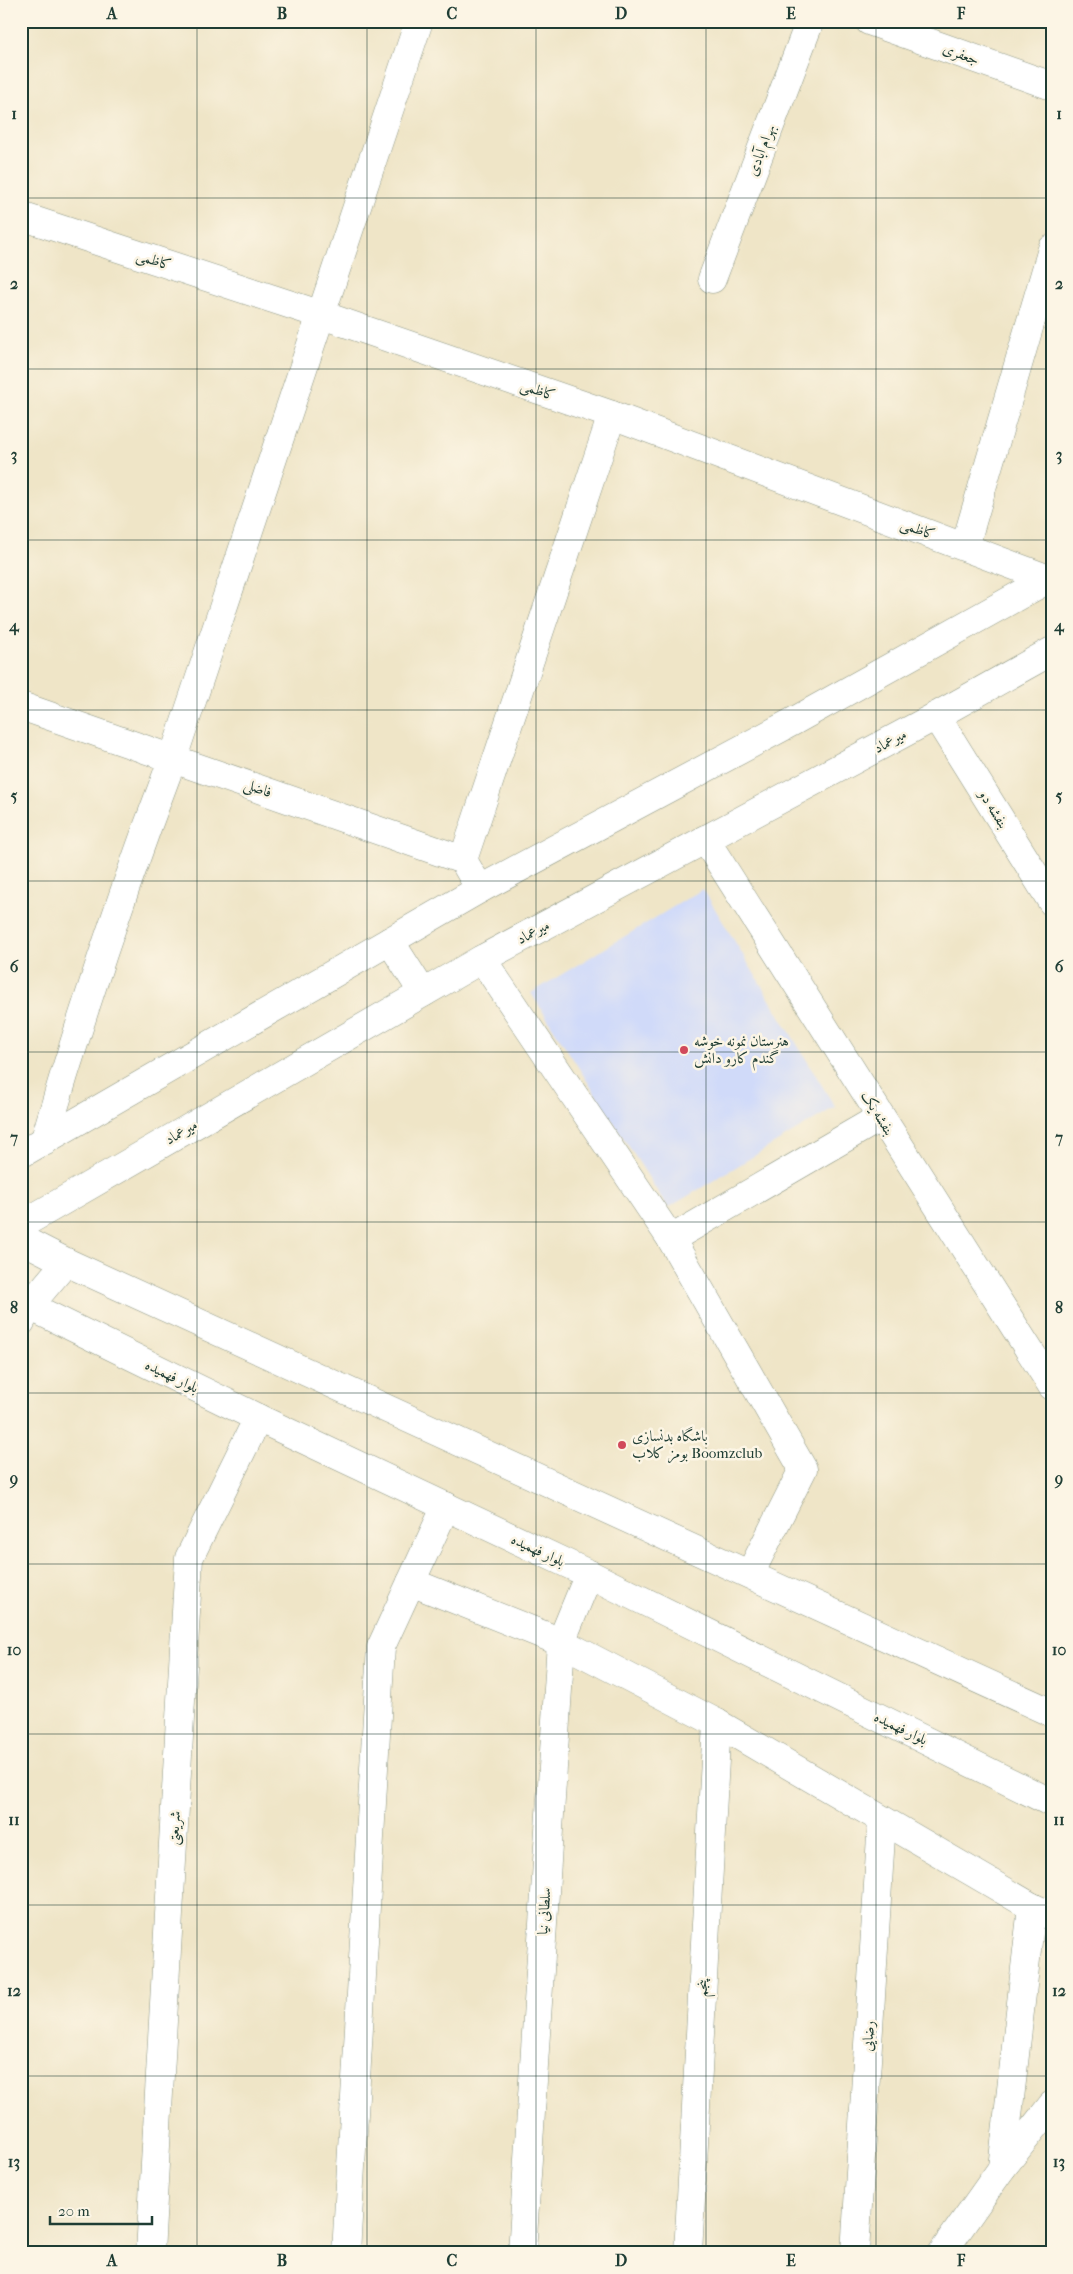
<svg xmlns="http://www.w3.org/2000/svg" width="1073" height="2274" viewBox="0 0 1073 2274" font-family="'IM FELL French Canon',Amiri,serif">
  <rect width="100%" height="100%" fill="#fcf5e5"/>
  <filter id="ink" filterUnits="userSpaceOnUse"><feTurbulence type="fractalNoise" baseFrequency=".02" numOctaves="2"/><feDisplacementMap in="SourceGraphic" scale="10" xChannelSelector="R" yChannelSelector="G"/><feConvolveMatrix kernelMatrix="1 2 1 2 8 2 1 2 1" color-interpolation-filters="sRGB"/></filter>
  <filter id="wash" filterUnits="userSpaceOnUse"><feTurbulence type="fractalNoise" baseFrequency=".0096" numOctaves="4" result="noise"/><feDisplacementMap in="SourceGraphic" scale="20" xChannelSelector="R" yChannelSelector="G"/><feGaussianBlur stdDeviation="1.12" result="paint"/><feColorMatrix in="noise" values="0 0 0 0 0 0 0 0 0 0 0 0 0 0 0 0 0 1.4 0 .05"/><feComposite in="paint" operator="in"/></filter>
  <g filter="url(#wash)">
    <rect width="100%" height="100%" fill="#efe5c7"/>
    <path fill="#d0daf9" d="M703 889 835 1107 668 1208 531 993Z"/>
  </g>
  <g filter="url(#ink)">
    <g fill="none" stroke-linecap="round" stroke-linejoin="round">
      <g stroke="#87917e" stroke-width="29">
        <g id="minor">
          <path d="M869 21 1052 86"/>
          <path d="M21 216 322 315 612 415 1049 579"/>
          <path d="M712 279 810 21"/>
          <path d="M965 546 1052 249"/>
          <path d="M21 706 463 860 480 889"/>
          <path d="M936 716 1052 902"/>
          <path d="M705 839 1052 1386"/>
          <path d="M463 860 612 415"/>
          <path d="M482 959 671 1239 881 1117"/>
          <path d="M44 1142C82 1012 125 884 173 758L419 21"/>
          <path d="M671 1239 803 1469 750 1574"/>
          <path d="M21 1322 29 1306 66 1262"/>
          <path d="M411 1582 561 1642 717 1723 1032 1907 1052 1916"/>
          <path d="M1002 2168 1032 1907"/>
          <path d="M150 2253 189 1558 258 1418"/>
          <path d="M346 2253 381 1647 446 1506"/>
          <path d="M522 2253 561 1642 589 1574"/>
          <path d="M688 2253 717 1723"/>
          <path d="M855 2253 882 1820"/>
          <path d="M942 2253 1002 2168 1052 2105"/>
        </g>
      </g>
      <g stroke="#87917e" stroke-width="29">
        <g id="tertiary">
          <path d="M390 941 423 993"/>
          <path d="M21 1154 480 889 794 721 1052 577"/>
          <path d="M21 1225 482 959 936 716 1052 651"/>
          <path d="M21 1239 66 1262 1052 1713"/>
          <path d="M21 1302 258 1418 589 1574 1052 1803"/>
        </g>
      </g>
      <use href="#minor" stroke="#fff" stroke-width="28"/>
      <use href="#tertiary" stroke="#fff" stroke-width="28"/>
    </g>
  </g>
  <path fill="none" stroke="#1f3d34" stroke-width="1" stroke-opacity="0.55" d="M197 21V2253M367 21V2253M536 21V2253M706 21V2253M876 21V2253M21 198H1052M21 369H1052M21 540H1052M21 710H1052M21 881H1052M21 1052H1052M21 1222H1052M21 1393H1052M21 1564H1052M21 1734H1052M21 1905H1052M21 2076H1052"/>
  <g fill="#d1495b" stroke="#fcf5e5" stroke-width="2">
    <circle cx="684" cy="1050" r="5"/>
    <circle cx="622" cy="1445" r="5"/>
  </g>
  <g text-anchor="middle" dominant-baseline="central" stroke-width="5" stroke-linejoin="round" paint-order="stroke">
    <g font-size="15" fill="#1f3d34" stroke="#fcf5e5">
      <text transform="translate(961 54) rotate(20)">جعفری</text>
      <text transform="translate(761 150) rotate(-69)">بهرام آبادی</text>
      <text transform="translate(154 260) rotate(18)">کاظمی</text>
      <text transform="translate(538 390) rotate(19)">کاظمی</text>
      <text transform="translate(918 529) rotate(20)">کاظمی</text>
      <text transform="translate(890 741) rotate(-28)">میرعماد</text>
      <text transform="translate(258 788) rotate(19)">فاضلی</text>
      <text transform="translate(994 809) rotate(58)">بنفشه دو</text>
      <text transform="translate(533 932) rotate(-28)">میرعماد</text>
      <text transform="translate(878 1113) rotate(58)">بنفشه یک</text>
      <text transform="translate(181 1132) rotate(-30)">میرعماد</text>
      <text transform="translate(172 1376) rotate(26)">بلوار فهمیده</text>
      <text transform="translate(538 1550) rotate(25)">بلوار فهمیده</text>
      <text transform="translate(901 1728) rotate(26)">بلوار فهمیده</text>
      <text transform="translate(174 1828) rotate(-87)">شریعتی</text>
      <text transform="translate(544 1911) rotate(-86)">سلطانی نیا</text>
      <text transform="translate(702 1988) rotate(-87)">پنجم</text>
      <text transform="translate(868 2036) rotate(-86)">رضایی</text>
    </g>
    <g font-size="15" fill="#1f3d34" stroke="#fcf5e5" text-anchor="start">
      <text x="694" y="1041">هنرستان نمونه خوشه<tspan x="694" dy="17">گندم کارو دانش</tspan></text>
      <text x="632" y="1436">باشگاه بدنسازی<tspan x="632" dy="17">بومز کلاب Boomzclub</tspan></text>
    </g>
  </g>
  <rect width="1073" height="2274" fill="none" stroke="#fcf5e5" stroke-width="55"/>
  <path d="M50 2216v8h102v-8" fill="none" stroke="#1f3d34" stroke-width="2.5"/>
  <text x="58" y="2216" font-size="15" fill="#1f3d34" stroke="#fcf5e5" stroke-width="4" paint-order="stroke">20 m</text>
  <rect x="28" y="28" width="1018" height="2218" fill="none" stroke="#1f3d34" stroke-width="2"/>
  <g font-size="16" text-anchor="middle" font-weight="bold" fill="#1f3d34">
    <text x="112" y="19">A</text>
    <text x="282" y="19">B</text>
    <text x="452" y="19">C</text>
    <text x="621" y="19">D</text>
    <text x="791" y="19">E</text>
    <text x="961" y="19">F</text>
    <text x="14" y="119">1</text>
    <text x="1059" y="119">1</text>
    <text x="14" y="289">2</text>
    <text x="1059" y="289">2</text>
    <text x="14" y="460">3</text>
    <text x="1059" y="460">3</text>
    <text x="14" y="631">4</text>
    <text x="1059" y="631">4</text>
    <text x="14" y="801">5</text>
    <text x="1059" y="801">5</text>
    <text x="14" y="972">6</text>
    <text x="1059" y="972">6</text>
    <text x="14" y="1143">7</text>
    <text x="1059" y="1143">7</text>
    <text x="14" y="1313">8</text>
    <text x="1059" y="1313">8</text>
    <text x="14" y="1484">9</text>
    <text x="1059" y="1484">9</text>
    <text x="14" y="1655">10</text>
    <text x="1059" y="1655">10</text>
    <text x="14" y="1825">11</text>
    <text x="1059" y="1825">11</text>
    <text x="14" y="1996">12</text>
    <text x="1059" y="1996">12</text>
    <text x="14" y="2167">13</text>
    <text x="1059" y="2167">13</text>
    <text x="112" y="2266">A</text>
    <text x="282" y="2266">B</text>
    <text x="452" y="2266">C</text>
    <text x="621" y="2266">D</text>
    <text x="791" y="2266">E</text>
    <text x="961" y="2266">F</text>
  </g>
</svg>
